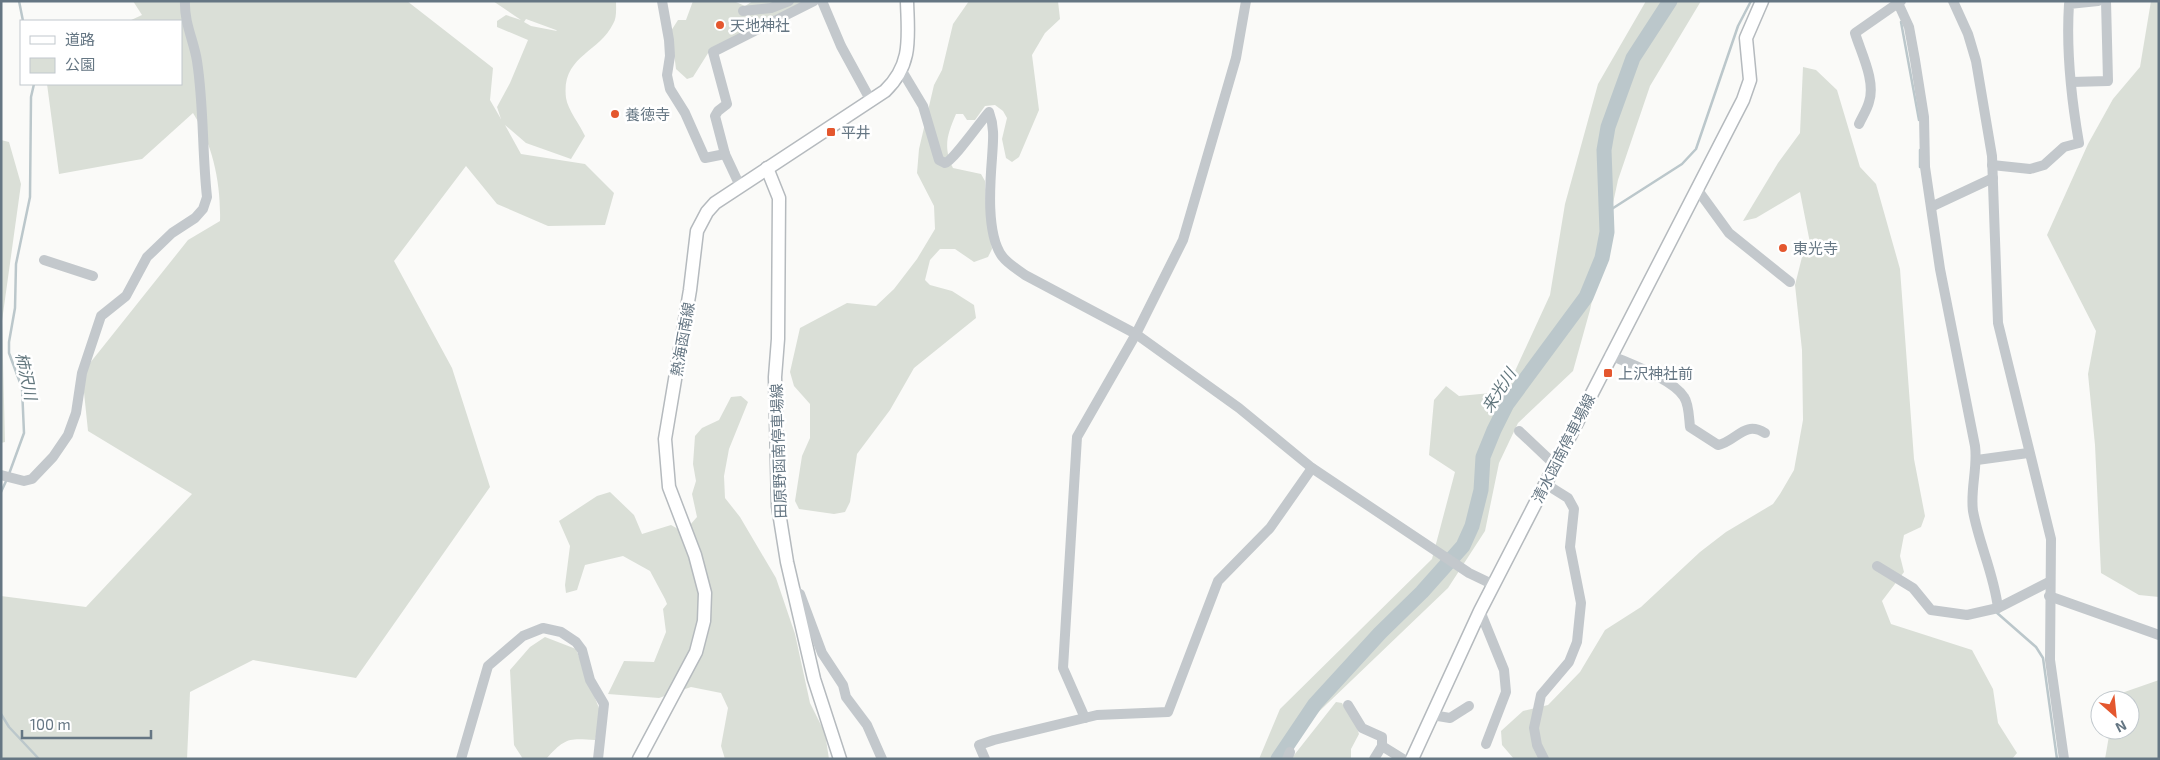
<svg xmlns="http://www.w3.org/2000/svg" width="2160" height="760" viewBox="0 0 2160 760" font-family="'Exo 2','Noto Sans JP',sans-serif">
  <rect width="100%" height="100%" fill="#fafaf8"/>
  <g fill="#dadfd7" fill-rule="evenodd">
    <path d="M133 1H407L493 68 490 100 501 119 497 107 510 83 528 40 497 27V21L506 15 521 20 493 1H616C616 8 617 18 613 24 599 53 561 56 566 98 568 110 580 125 585 136L571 159 526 143 505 125 521 154 585 164 614 193 605 225 548 226 497 204 466 166 394 261 452 368 490 487 356 678 253 660 190 692 187 759H1V596L86 607 192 494 88 431 82 373 188 240 220 221C221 183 213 145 193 113L142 159 59 174 47 84H181V21H129L142 15ZM526 19 556 30 557 31 531 26 524 22Z"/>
    <path d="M693 1 736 2 745 6 753 1H808L751 26 748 31 710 50 693 77 687 79 676 69 673 45 669 34 678 20H686Z"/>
    <path d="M969 1H1058L1060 19 1045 33 1032 55 1039 110 1019 157 1012 162 1006 158 1002 139 1007 118 1003 111 995 105 985 106 975 120H967L963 114H956C947 135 943 147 953 168L981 174 985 181V200L992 249 988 257 974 262 955 249H940L930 260 925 280 930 285 952 291 974 305 976 318 914 368 890 410 857 454 850 502 845 512 834 514 799 509 795 501 802 456 810 438V404L794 386 790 372 800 328 847 303 876 306 894 289 917 259 935 229 934 206 917 173 919 149 934 85 942 70 953 24Z"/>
    <path d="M1646 1H1701L1650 86 1618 180 1590 310 1573 371 1518 423 1499 463 1485 531 1448 588 1305 725 1285 759H1259L1280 709 1432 559 1455 472 1429 455 1434 400 1446 386 1459 396 1491 393 1515 371 1550 295 1565 204 1598 84Z"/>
    <path d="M2151 1H2159V597L2139 595 2101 573 2095 445 2088 374 2096 331 2047 235 2088 144 2113 99 2140 67Z"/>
    <path d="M1803 67 1816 70 1837 90 1860 167 1876 184 1900 269 1914 459 1925 516 1921 527 1904 535 1900 556 1904 572 1882 601 1891 624 1972 650 1993 689 1998 723 2017 753 2012 759H1514L1502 745 1501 731 1523 711 1548 705 1580 672 1605 630 1641 607 1700 552 1726 532 1773 504 1780 494 1794 470 1803 420 1802 350 1795 285 1803 253 1811 248 1800 192 1756 218 1743 221 1778 163 1800 133Z"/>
    <path d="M1 140 9 142 21 184 2 321 5 442 1 443Z"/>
    <path d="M741 396 748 402 729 449 724 476 725 498 740 517 776 578 795 634 810 703 825 733 829 759H725L721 746 728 708 721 693 691 687 659 698 608 694 624 661 654 662 666 632 663 609 667 604 665 599 650 571 623 556 585 565 577 590 566 593 565 585 570 546 559 521 597 496 610 492 634 515 642 534 671 525 678 529 686 549 696 554 690 525 697 517 692 494 696 481 693 464 695 436 702 428 719 420 731 397Z"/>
    <path d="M545 637 576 649 602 716 595 740C568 738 565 738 546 759H523L514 745 510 670 530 647Z"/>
    <path d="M2159 680V759H2105L2110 730H2130V700H2112L2113 696Z"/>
    <path d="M1336 702 1342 703C1347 714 1356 722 1359 734L1351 749V759H1291Z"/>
  </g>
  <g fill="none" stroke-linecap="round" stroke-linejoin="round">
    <g stroke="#bbc7cb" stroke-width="2.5">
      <path d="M19 1 23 21"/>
      <path d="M1901 22 1919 120"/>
      <path d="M1920 150V167"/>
      <path d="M1607 212 1682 164 1696 149 1738 26 1751 1"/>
      <path d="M9 474 24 433 22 388 9 353V342L15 308 16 264 30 197 31 97 34 84"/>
      <path d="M1 492 7 479"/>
      <path d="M1996 612 2036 647 2043 658 2057 759"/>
      <path d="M1 714 9 727 39 759"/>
    </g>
    <path stroke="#bbc7cb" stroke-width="15" d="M1278 759 1315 704 1380 633 1422 592 1463 546 1472 526 1481 490 1483 457 1494 430 1507 404 1586 297 1602 258 1607 232 1604 150 1608 127 1633 58 1670 1"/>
    <g stroke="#b5babe" stroke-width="15">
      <g id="major">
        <path d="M767 168 779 198 778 339 775 377 778 506 787 562 814 679 840 759"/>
        <path d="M639 759 696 652 704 621 705 593 695 555 669 487 665 439 690 290 697 231 707 212 715 203 885 91C913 64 908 37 907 1"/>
        <path d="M1412 759 1480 611 1743 100 1750 80 1746 38 1762 1"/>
      </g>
    </g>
    <g stroke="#c3c8cc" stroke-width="10">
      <path d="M662 1 669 40 670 56 667 75 670 89 685 113 705 158 725 154"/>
      <path d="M822 1 841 46 871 101"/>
      <path d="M1953 1 1968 34 1976 61 1992 156 1998 323 2051 539 2050 660 2064 759"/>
      <path d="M1898 3 1909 27 1915 60 1924 117 1925 167 1940 269 1975 446C1978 467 1970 490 1973 511 1979 544 1994 574 1998 608"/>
      <path d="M743 11 771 8 789 1"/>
      <path d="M902 71 923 106 939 160 945 163C953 161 980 122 989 112 995 128 993 141 992 158 990 183 986 234 1002 256 1008 264 1017 269 1025 275L1136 334 1239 408 1312 468 1469 573 1494 585"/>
      <path d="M2071 82 2108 81 2106 1"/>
      <path d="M1859 124C1862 117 1867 110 1869 102 1876 81 1861 53 1855 33L1901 1"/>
      <path d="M1992 165 2030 169 2044 165 2064 147 2079 143C2071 97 2066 51 2069 4L2098 1"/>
      <path d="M740 186 725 154 715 116 718 111 727 104 713 52 814 1"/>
      <path d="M1697 189 1729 233 1790 282"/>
      <path d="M1931 207 1993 178"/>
      <path d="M44 260 93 276"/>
      <path d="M1610 355C1630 364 1673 379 1684 397 1689 404 1689 418 1690 427L1718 445C1737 441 1744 420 1765 433"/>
      <path d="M1519 431 1554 464"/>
      <path d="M1977 460 2028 453"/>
      <path d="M1 475 24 481 32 479 53 457 68 435 76 413 82 373 101 316 126 296 147 257 172 233 195 218 203 209 207 197C202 152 204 106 197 61 194 41 184 23 185 1"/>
      <path d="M1877 566 1913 588 1931 610 1967 615 1998 608 2049 582"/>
      <path d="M793 590 800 594 822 653 843 685 846 697 867 725 882 759"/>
      <path d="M2049 596 2159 635"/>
      <path d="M1480 611 1504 670 1506 692 1486 744"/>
      <path d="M1348 705 1362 728 1382 737V746"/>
      <path d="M1432 715 1450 718 1469 706"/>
      <path d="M1085 718 1063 668 1077 437 1136 334 1183 240 1236 58 1246 1"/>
      <path d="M461 759 488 666 523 636 543 628 561 632 576 642 582 650 590 680 604 704 598 759"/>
      <path d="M985 759 979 745 994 740 1097 715 1168 712 1218 581 1270 528 1312 468"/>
      <path d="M1287 759 1290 752"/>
      <path d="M1374 759 1382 746 1403 759"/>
      <path d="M1544 759 1537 745 1534 728 1541 695 1569 662 1577 642 1581 603 1570 547 1574 509 1568 498 1544 483"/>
    </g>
    <use href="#major" stroke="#fff" stroke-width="12"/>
  </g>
  <g fill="#e4572e" stroke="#fff" stroke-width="2">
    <circle cx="720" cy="25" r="5"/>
    <circle cx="615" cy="114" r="5"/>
    <rect x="826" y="127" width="10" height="10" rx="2.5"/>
    <circle cx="1783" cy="248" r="5"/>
    <rect x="1603" y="368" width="10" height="10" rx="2.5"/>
  </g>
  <g text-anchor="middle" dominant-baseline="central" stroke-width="5" stroke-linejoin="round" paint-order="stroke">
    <g font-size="15" fill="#657683" stroke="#fff" text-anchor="start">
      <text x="730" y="25">天地神社</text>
      <text x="625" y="114">養徳寺</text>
      <text x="841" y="132">平井</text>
      <text x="1793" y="248">東光寺</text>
      <text x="1618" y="373">上沢神社前</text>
    </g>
    <g font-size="15" fill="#657683" stroke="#fff">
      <text transform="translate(682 339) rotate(-80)">熱海函南線</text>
      <text transform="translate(1563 448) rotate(-63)">清水函南停車場線</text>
      <text transform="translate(778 451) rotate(-92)">田原野函南停車場線</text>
    </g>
    <g font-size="16" font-style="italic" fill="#60757c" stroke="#fff">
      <text transform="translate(27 376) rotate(78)">柿沢川</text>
      <text transform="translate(1498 390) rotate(-57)">来光川</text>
    </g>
  </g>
  <rect width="2160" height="760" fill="none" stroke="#657683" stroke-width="5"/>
  <rect x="20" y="20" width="162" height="65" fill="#ffffff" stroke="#c1c8cd"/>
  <rect x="30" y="36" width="25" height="8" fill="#ffffff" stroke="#c1c8cd"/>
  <text x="65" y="45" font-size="15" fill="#657683">道路</text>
  <rect x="30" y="58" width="25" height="15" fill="#dadfd7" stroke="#c1c8cd"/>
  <text x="65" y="70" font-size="15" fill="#657683">公園</text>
  <g transform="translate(2115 715) rotate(153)"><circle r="24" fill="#ffffff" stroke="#c1c8cd"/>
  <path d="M0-4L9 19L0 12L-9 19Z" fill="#e4572e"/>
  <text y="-8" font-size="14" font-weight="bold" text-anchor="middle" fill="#657683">N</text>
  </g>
  <path d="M22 730v8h129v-8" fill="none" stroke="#657683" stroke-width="2.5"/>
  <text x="30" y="730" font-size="15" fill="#657683" stroke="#ffffff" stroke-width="4" paint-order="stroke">100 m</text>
</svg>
